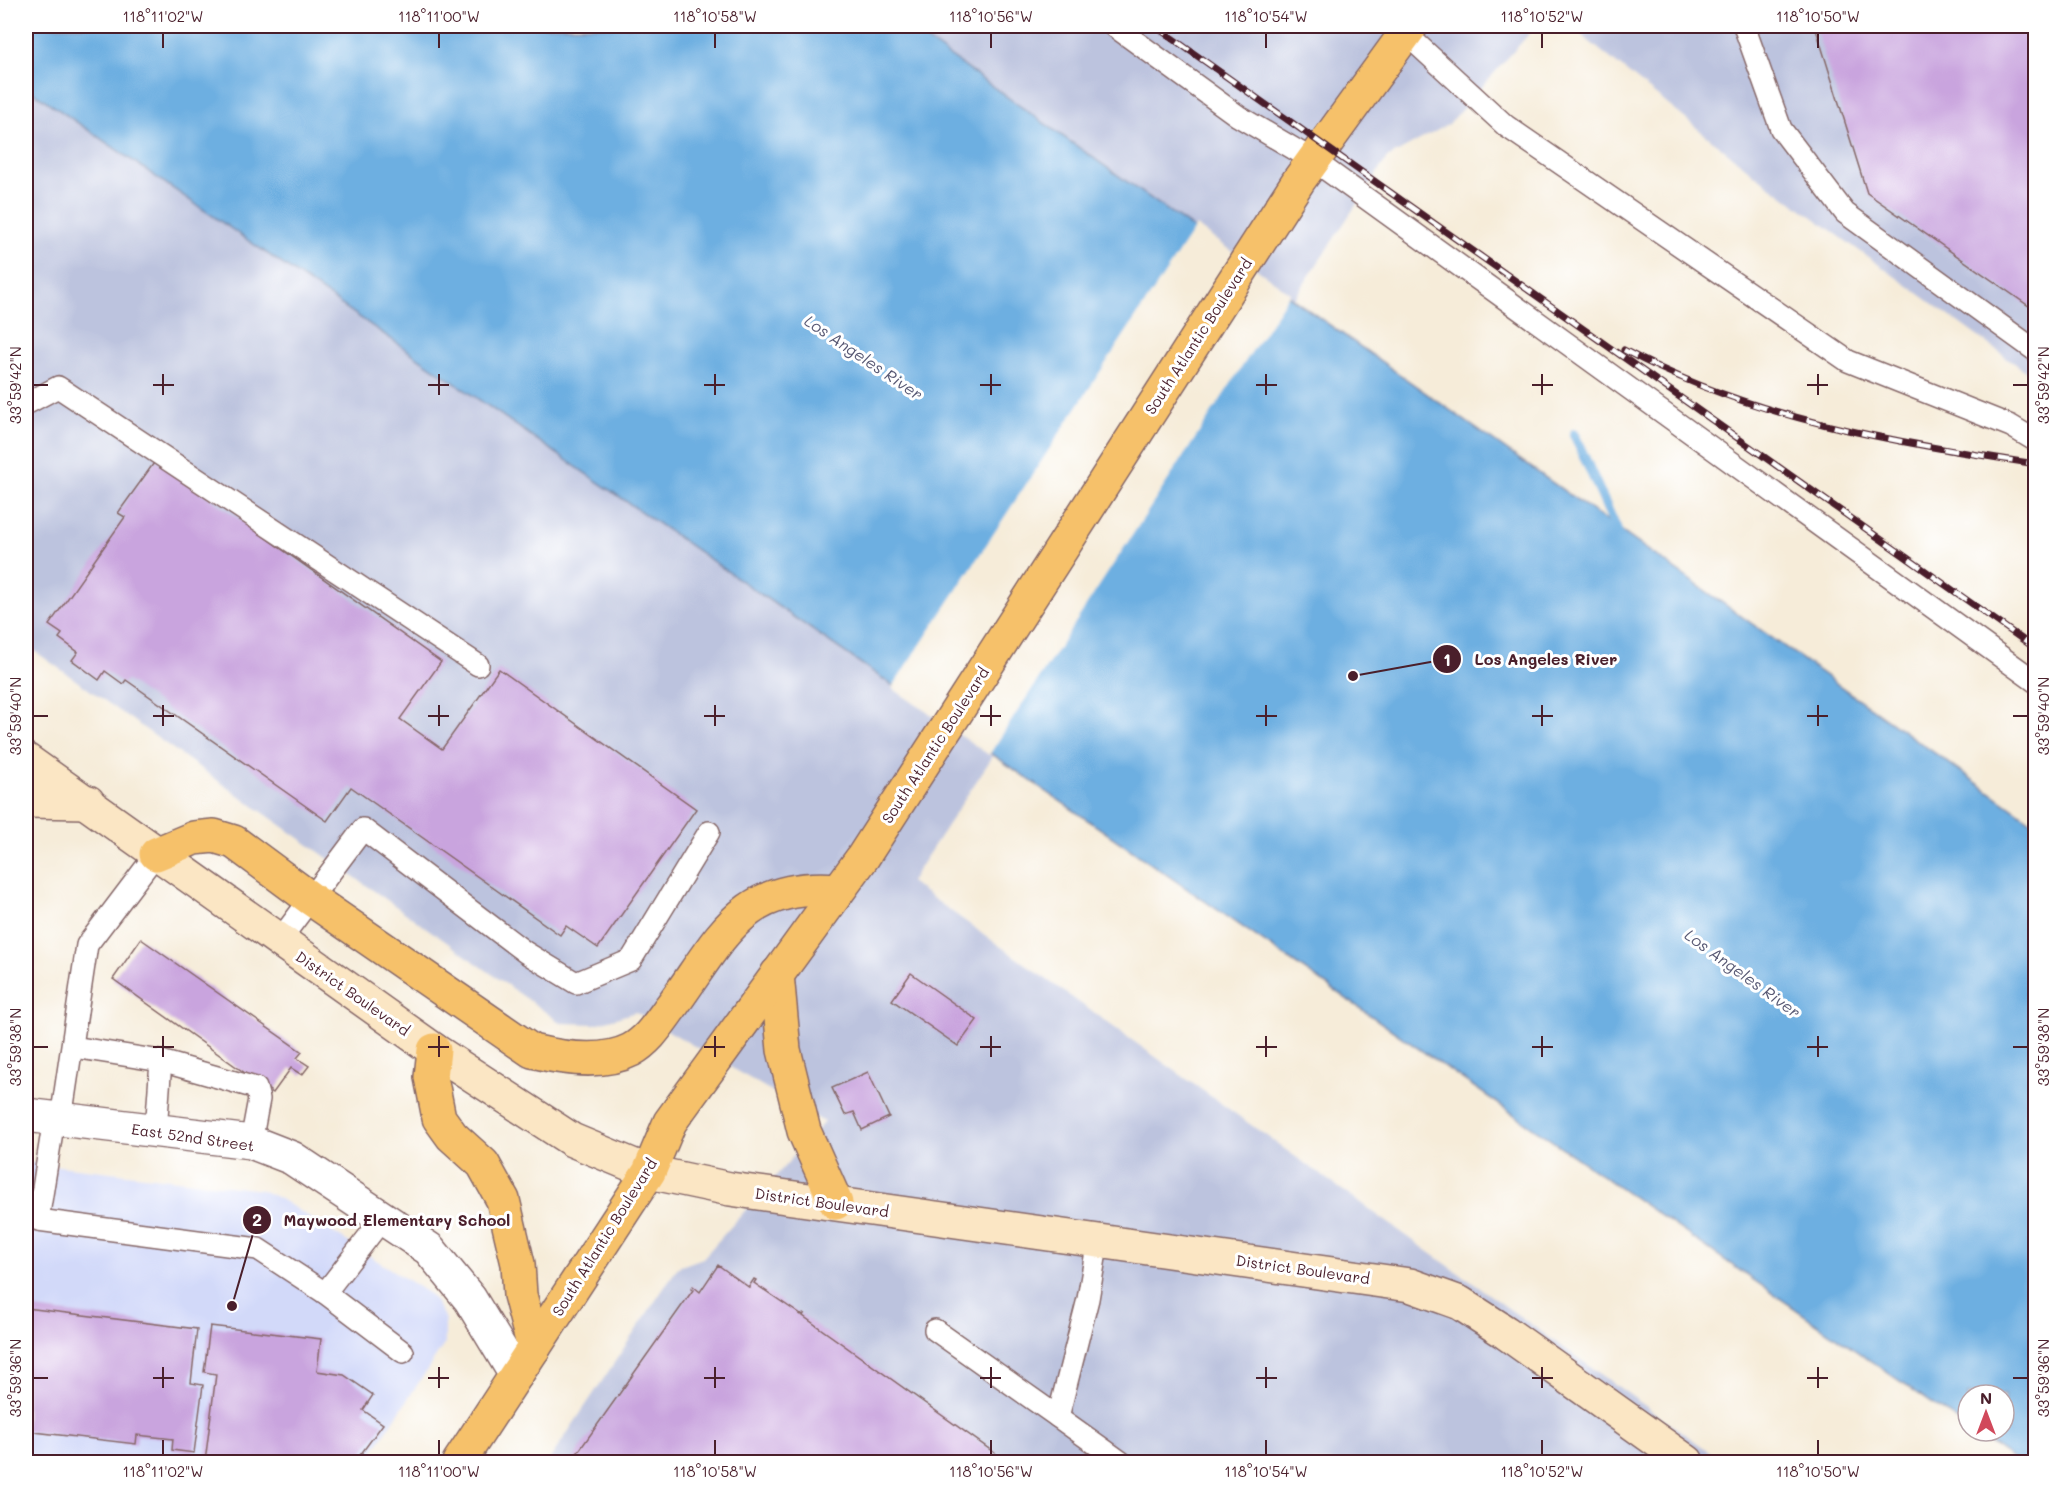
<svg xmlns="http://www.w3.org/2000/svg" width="2061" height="1488" viewBox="0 0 2061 1488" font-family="Mali,sans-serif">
  <rect width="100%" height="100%" fill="#fff"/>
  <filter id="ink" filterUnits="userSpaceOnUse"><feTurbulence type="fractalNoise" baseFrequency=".0167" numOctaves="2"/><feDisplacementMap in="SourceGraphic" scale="12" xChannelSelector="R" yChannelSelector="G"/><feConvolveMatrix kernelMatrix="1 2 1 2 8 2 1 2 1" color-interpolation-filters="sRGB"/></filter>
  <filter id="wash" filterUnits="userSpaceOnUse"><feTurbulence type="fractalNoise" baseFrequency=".008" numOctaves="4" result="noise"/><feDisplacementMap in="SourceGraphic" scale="24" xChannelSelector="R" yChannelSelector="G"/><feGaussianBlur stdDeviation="1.35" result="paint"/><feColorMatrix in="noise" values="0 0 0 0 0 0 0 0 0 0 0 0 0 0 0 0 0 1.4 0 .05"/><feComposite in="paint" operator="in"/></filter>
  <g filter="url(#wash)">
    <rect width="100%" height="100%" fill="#f6ecd9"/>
    <path fill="#d2d9f9" d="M26 1162 261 1190 279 1198 431 1295 445 1318V1343L366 1462H26Z"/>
    <g fill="#bcc3de">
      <path d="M26 26H1536L1449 124 1387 158 910 882 1724 1462H548L678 1267 703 1258 824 1122 636 1012 596 1024 561 1023 26 645Z"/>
      <path d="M1570 26H2035V378L1759 178Z"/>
    </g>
    <path fill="#6dafe1" stroke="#5c6786" stroke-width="1.5" d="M26 26H907L2035 824V1462H2017L1972 1431H2004V1395H1968V1428L26 87Z"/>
    <path fill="#f6ecd9" d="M1196 226 1290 293 989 755 892 688Z"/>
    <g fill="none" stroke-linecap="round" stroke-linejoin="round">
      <path stroke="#6dafe1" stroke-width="10" d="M1574 434 1616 528 1620 541"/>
    </g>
    <g id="blocks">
      <g fill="#c9a4de">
        <path d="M1815 26H2036V311L1867 193Z"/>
        <path d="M156 460 441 662 400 719 442 749 499 669 696 809 598 948 566 926 560 935 351 787 327 821 126 680 123 684 105 671 99 680 72 660 78 652 59 638 62 634 49 625 125 517 118 513Z"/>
        <path d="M141 939 302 1052 297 1058 309 1066 302 1075 291 1068 273 1093 113 979Z"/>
        <path d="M911 973 977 1020 958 1046 892 1000Z"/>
        <path d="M868 1072 889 1117 862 1130 854 1112 845 1115 832 1088Z"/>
        <path d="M718 1265 750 1288V1285L754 1279 756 1280 754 1283 801 1315 804 1314 803 1316 996 1454 990 1462H571L693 1290 691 1289 693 1286 700 1292Z"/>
        <path d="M26 1308 197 1329 191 1383 203 1385 194 1453 172 1450 173 1439 137 1435 136 1444 26 1431Z"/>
        <path d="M210 1326 321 1339 317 1371 344 1375 373 1395 363 1410 383 1424 355 1462H205L216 1374 204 1372Z"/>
      </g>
    </g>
  </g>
  <g filter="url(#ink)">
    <use href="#blocks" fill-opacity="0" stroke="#866768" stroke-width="1.5"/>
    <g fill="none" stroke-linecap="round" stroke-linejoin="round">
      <g stroke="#866768" stroke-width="24">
        <g id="lane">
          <path d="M1114 26 1238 116 1313 160 2036 682"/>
          <path d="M1744 26 1781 129 1845 213 2036 351"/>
          <path d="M1405 33 1506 126 1848 361 2011 426 2036 441"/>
          <path d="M26 404 58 387 478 665"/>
          <path d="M279 941 363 829 525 952 576 983 631 960 709 832"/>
          <path d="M73 1047 161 1061 156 1131"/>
          <path d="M161 1061 256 1088 259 1099 251 1142"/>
          <path d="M54 1119 38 1220 258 1249 325 1293"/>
          <path d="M61 1119 87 945 156 854"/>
          <path d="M383 1218 325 1293 403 1352"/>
          <path d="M1098 1240 1088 1299 1058 1417 1121 1462"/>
          <path d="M935 1330 1058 1417"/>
        </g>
      </g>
      <g stroke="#866768" stroke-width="36">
        <path id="street" d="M26 1115 251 1142 292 1158 429 1249 470 1299 516 1375"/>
      </g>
      <g stroke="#866768" stroke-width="36">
        <g id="secondary">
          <path d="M26 760 434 1050 572 1140 649 1172 730 1189 1410 1285 1460 1303 1505 1332 1687 1462"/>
          <path d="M26 801 88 802"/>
        </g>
      </g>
      <g stroke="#866768" stroke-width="36">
        <g id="primary">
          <path d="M156 854 194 838 214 836 234 842 311 899 532 1051C561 1058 602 1065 631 1050 649 1040 659 1023 671 1007 722 938 740 882 838 890"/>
          <path d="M777 974 784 1050 804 1131 836 1203"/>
          <path d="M434 1050 431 1077 439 1118 452 1136 483 1164 503 1200 518 1264 520 1295 534 1348"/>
          <path d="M459 1462 649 1172 670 1122 863 857 1299 180 1411 26"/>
        </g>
      </g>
      <use href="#lane" stroke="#fff" stroke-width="21"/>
      <use href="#street" stroke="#fff" stroke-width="33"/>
      <use href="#secondary" stroke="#fbe6c4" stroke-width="33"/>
      <use href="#primary" stroke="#f6c16b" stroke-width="33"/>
      <g stroke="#4a1f2b" stroke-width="7">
        <g id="rail">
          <path d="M1155 26 2036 649"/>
          <path d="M1624 350C1752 419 1894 442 2036 464"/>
        </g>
      </g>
      <use href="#rail" stroke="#fff" stroke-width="4.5" stroke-dasharray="14" stroke-linecap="butt"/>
    </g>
  </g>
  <path fill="none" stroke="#4a1f2b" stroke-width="2" d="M163 33V48M439 33V48M715 33V48M991 33V48M1266 33V48M1542 33V48M1818 33V48M163 374V395M439 374V395M715 374V395M991 374V395M1266 374V395M1542 374V395M1818 374V395M33 385H48M153 385H174M428 385H449M704 385H725M980 385H1001M1256 385H1277M1532 385H1553M1807 385H1828M2013 385H2028M163 705V726M439 705V726M715 705V726M991 705V726M1266 705V726M1542 705V726M1818 705V726M33 716H48M153 716H174M428 716H449M704 716H725M980 716H1001M1256 716H1277M1532 716H1553M1807 716H1828M2013 716H2028M163 1036V1057M439 1036V1057M715 1036V1057M991 1036V1057M1266 1036V1057M1542 1036V1057M1818 1036V1057M33 1047H48M153 1047H174M428 1047H449M704 1047H725M980 1047H1001M1256 1047H1277M1532 1047H1553M1807 1047H1828M2013 1047H2028M163 1367V1388M439 1367V1388M715 1367V1388M991 1367V1388M1266 1367V1388M1542 1367V1388M1818 1367V1388M33 1378H48M153 1378H174M428 1378H449M704 1378H725M980 1378H1001M1256 1378H1277M1532 1378H1553M1807 1378H1828M2013 1378H2028M163 1440V1455M439 1440V1455M715 1440V1455M991 1440V1455M1266 1440V1455M1542 1440V1455M1818 1440V1455"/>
  <g text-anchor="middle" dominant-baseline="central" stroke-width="6" stroke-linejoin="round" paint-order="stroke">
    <g font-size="15" fill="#4a1f2b" stroke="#fff">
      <text transform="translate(1198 336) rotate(-57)">South Atlantic Boulevard</text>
      <text transform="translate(935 745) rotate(-57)">South Atlantic Boulevard</text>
      <text transform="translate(353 993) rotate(35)">District Boulevard</text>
      <text transform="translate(193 1137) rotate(8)">East 52nd Street</text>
      <text transform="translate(822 1202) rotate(8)">District Boulevard</text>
      <text transform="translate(604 1237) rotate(-58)">South Atlantic Boulevard</text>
      <text transform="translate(1303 1269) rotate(8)">District Boulevard</text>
    </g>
    <g font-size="16" font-style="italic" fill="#585974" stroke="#fff">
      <text transform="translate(864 357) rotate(34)">Los Angeles River</text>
      <text transform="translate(1743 973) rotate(36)">Los Angeles River</text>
    </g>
  </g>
  <path fill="none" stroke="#4a1f2b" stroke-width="2" d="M1353 676L1447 659M232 1306L257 1220"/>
  <g fill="#4a1f2b" stroke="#fff" stroke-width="2">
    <circle cx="1353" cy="676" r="6"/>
    <circle cx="232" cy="1306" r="6"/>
    <circle cx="1447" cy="659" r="15"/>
    <circle cx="257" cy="1220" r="15"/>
  </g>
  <g font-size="18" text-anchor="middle" font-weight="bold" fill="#fff">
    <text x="1447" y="666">1</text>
    <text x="257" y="1226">2</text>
  </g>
  <g font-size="16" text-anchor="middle" font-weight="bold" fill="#4a1f2b" stroke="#fff" stroke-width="6" stroke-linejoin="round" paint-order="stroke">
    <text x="1546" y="665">Los Angeles River</text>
    <text x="397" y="1226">Maywood Elementary School</text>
  </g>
  <rect width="2061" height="1488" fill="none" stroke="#fff" stroke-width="66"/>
  <g transform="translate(1986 1413)"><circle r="28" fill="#ffffff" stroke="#b7a5aa" stroke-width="1.5"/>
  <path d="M0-4.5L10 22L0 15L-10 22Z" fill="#d1495b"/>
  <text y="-9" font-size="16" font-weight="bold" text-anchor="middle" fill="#4a1f2b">N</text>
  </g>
  <rect x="33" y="33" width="1995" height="1422" fill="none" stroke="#4a1f2b" stroke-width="2"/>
  <g font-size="15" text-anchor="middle" fill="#4a1f2b">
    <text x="163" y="22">118°11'02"W</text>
    <text x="439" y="22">118°11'00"W</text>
    <text x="715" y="22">118°10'58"W</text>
    <text x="991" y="22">118°10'56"W</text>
    <text x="1266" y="22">118°10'54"W</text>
    <text x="1542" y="22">118°10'52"W</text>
    <text x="1818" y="22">118°10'50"W</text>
    <text transform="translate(16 385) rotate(-90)" y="5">33°59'42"N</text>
    <text transform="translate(2044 385) rotate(-90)" y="5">33°59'42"N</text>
    <text transform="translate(16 716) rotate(-90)" y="5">33°59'40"N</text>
    <text transform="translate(2044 716) rotate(-90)" y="5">33°59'40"N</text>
    <text transform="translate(16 1047) rotate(-90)" y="5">33°59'38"N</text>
    <text transform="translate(2044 1047) rotate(-90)" y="5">33°59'38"N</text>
    <text transform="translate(16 1378) rotate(-90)" y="5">33°59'36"N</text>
    <text transform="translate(2044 1378) rotate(-90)" y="5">33°59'36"N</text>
    <text x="163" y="1477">118°11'02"W</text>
    <text x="439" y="1477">118°11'00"W</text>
    <text x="715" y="1477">118°10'58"W</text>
    <text x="991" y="1477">118°10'56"W</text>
    <text x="1266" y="1477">118°10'54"W</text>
    <text x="1542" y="1477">118°10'52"W</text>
    <text x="1818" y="1477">118°10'50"W</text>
  </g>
</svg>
